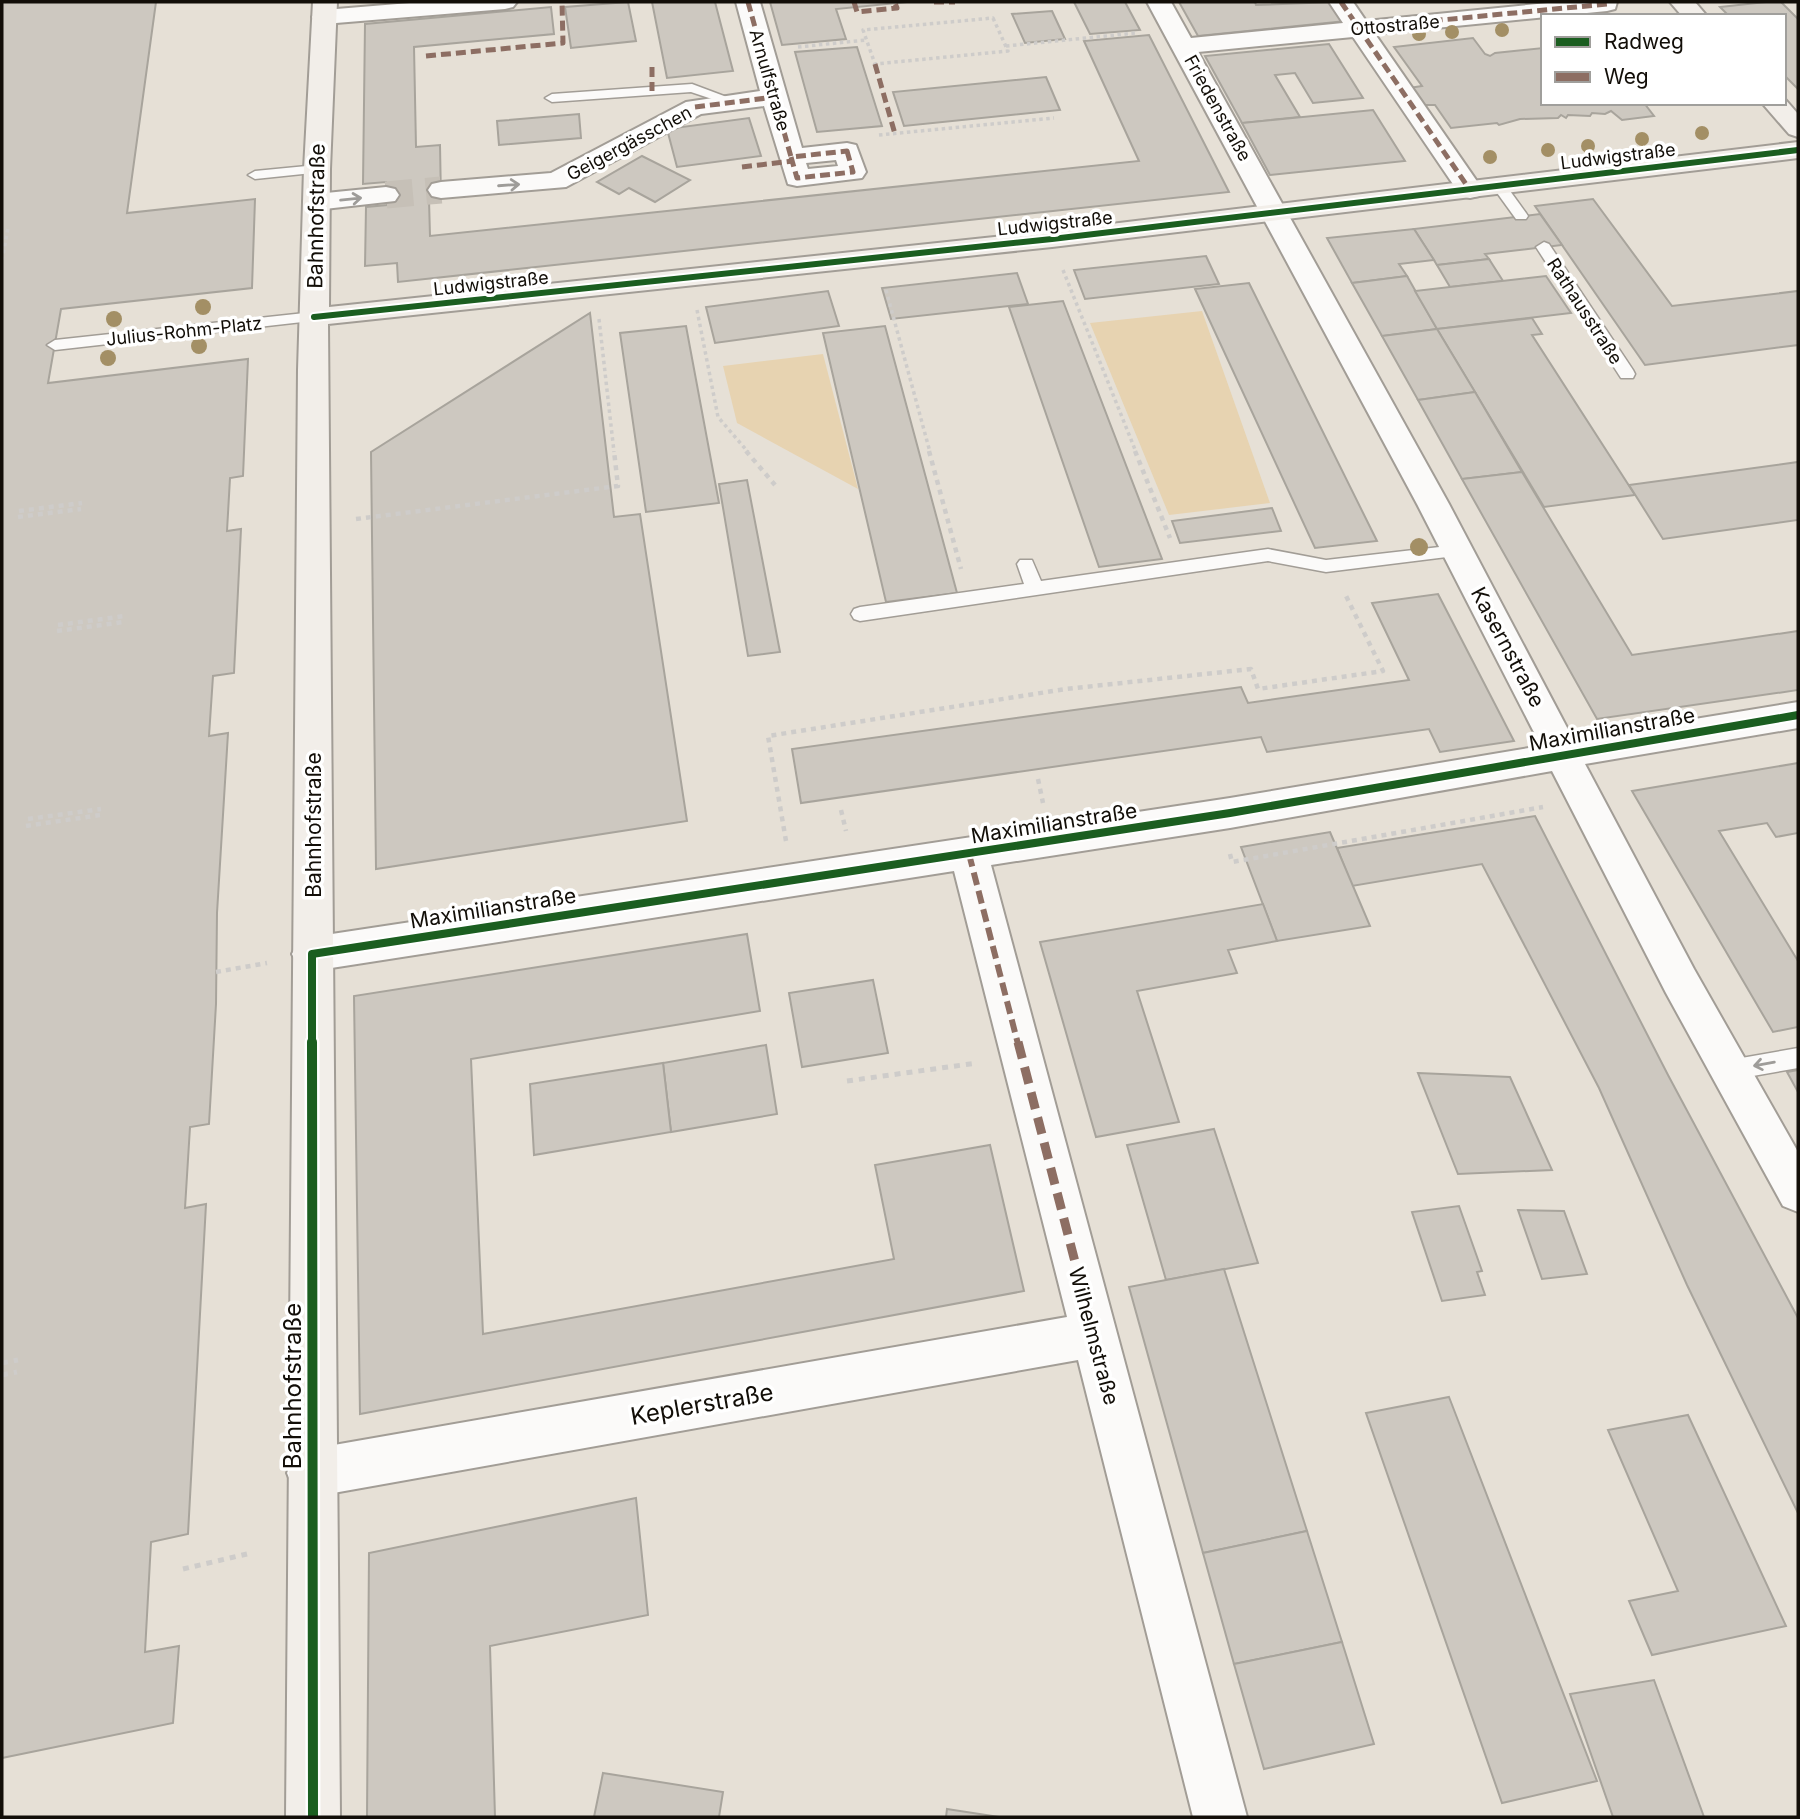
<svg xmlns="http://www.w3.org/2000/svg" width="1800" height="1819" viewBox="0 0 1800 1819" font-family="Inter,sans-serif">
  <rect width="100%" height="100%" fill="#e6e0d6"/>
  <g fill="#e7d3b1">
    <path d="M1202 311 1270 503 1169 515 1090 323Z"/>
    <path d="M823 354 858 489 737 423 723 366Z"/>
  </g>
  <g fill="#cdc8c0" stroke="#a8a49c" stroke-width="2">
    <path d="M2 2H156L127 213 255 199 252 288 61 309 48 383 248 359 243 476 230 478 227 531 241 529 234 673 213 676 209 736 228 733 217 913 216 1004 209 1124 190 1127 185 1208 206 1204 188 1534 151 1542 145 1652 179 1646 173 1723 2 1758Z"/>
    <path d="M628 2 636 41 571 48 565 7Z"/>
    <path d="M652 2H715L733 71 667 78Z"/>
    <path d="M770 2H907L836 9 846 39 782 45Z"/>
    <path d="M1074 2H1125L1140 30 1090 34Z"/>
    <path d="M1179 2H1255L1256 5 1334 2 1346 21 1198 36Z"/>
    <path d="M1766 2H1781L1798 19V89L1784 75V16H1729L1720 7Z"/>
    <path d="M551 7 554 34 414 47 416 147 440 145 441 199 429 200 430 236 1139 161 1084 41 1149 35 1229 192 398 282 397 263 365 266 366 207 387 205 386 182 363 184 365 24Z"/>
    <path d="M1052 11 1065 39 1025 43 1012 14Z"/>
    <path d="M1473 38 1485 54 1490 56 1495 53 1543 48V103H1644L1654 116 1622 120 1611 111 1605 114 1592 113 1590 116 1568 115 1566 118 1561 115 1558 118 1520 119 1499 125 1497 123 1451 128 1435 105H1423L1409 88 1422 86 1394 47Z"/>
    <path d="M1329 44 1363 98 1313 103 1295 73 1275 75 1300 117 1242 123 1205 56Z"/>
    <path d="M857 47 882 126 817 132 795 52Z"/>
    <path d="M1046 77 1060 110 904 126 893 92Z"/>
    <path d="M1373 110 1405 161 1270 175 1242 123Z"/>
    <path d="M579 114 581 138 499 145 497 121Z"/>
    <path d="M749 118 761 156 677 167 667 129Z"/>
    <path d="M642 156 690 180 655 202 629 188 619 194 597 182Z"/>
    <path d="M1593 199 1672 306 1798 291V345L1645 365 1535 206Z"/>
    <path d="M1540 214 1562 245 1485 254 1489 259 1437 265 1414 229Z"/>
    <path d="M1414 229 1434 260 1399 264 1407 276 1352 283 1327 238Z"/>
    <path d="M1206 256 1219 284 1085 299 1074 270Z"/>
    <path d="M1489 259 1503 281 1450 287 1437 265Z"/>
    <path d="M1017 273 1028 304 891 319 882 288Z"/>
    <path d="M1407 276 1437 329 1382 336 1352 283Z"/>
    <path d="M1546 276 1571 313 1437 329 1415 291Z"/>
    <path d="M1249 283 1377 541 1315 548 1195 289Z"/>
    <path d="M828 291 839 326 715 343 706 307Z"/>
    <path d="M1063 301 1162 559 1099 567 1009 307Z"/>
    <path d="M590 313 614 517 640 514 687 821 376 869 371 452Z"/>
    <path d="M1532 318 1542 334 1532 335 1635 495 1544 507 1437 329Z"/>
    <path d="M686 326 719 503 646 512 620 333Z"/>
    <path d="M885 326 957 593 886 602 823 333Z"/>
    <path d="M1437 329 1475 392 1418 400 1382 336Z"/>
    <path d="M1475 392 1522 472 1462 479 1418 400Z"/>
    <path d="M1798 462V520L1663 539 1629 485Z"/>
    <path d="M1522 472 1632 655 1798 631V690L1597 719 1462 479Z"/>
    <path d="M747 480 780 652 748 656 719 484Z"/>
    <path d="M1272 508 1281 531 1180 543 1172 521Z"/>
    <path d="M1438 594 1514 741 1440 752 1429 729 1267 752 1261 737 801 803 792 749 1241 687 1248 703 1409 680 1372 603Z"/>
    <path d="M1798 763V833L1776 837 1767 823 1719 831 1798 961V1027L1773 1032 1632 791Z"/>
    <path d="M1535 816 1668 1075 1798 1318V1513L1687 1285 1599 1088 1482 864 1352 886 1337 848Z"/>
    <path d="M1330 832 1370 926 1277 941 1241 847Z"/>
    <path d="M1263 904 1277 941 1228 950 1237 973 1137 991 1179 1122 1096 1137 1040 942Z"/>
    <path d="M747 934 760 1011 471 1059 483 1334 894 1259 875 1165 990 1145 1024 1291 360 1414 354 996Z"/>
    <path d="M873 980 888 1053 802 1067 789 993Z"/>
    <path d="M766 1045 777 1114 671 1132 663 1063Z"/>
    <path d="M663 1063 671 1132 534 1155 530 1084Z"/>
    <path d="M1798 1070V1092L1787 1072Z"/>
    <path d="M1418 1073 1510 1077 1552 1170 1458 1174Z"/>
    <path d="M1214 1129 1258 1263 1166 1280 1127 1145Z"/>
    <path d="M1459 1206 1482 1271 1477 1272 1485 1295 1442 1301 1412 1212Z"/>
    <path d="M1518 1210 1564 1211 1587 1274 1542 1279Z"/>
    <path d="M1224 1269 1307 1531 1203 1553 1129 1287Z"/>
    <path d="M1449 1397 1597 1781 1502 1803 1366 1413Z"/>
    <path d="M1688 1415 1786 1626 1652 1655 1629 1601 1678 1591 1608 1430Z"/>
    <path d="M636 1498 648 1615 490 1646 495 1817H367L369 1553Z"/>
    <path d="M1307 1531 1342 1642 1234 1664 1203 1553Z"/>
    <path d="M1342 1642 1374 1744 1264 1769 1234 1664Z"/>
    <path d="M1654 1680 1704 1817H1613L1570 1694Z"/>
    <path d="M603 1773 723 1792 719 1817H594Z"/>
    <path d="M947 1809 999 1817H946Z"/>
  </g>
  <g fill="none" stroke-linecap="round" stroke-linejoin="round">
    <path stroke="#c6c0b7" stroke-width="27" stroke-dasharray="27 13" stroke-linecap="butt" d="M386 195 441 190"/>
    <g stroke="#a29d96" stroke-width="3">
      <g id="lane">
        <path d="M692 84 740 102 733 106 691 92 552 102 545 98 552 94Z"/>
        <path d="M317 165 324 169 322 172 255 179 248 175 255 171Z"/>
        <path d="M1500 183 1505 184 1526 213 1528 216 1526 219H1516L1495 190 1493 187 1495 184Z"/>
        <path d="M1544 242 1549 244 1633 370 1635 374 1633 378H1621L1536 247Z"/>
        <path d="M314 312 320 314 322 317 320 320 55 350 47 345 55 340Z"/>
        <path d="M1457 545 1463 547 1466 551 1463 555 1326 572 1268 561 860 621 854 619 851 614 854 609 860 607 1024 584 1017 564 1020 560H1032L1041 581 1268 549 1326 560Z"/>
        <path d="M1798 1048V1068L1730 1080 1722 1077 1719 1070 1722 1063 1730 1060Z"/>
      </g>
    </g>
    <g stroke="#a29d96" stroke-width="4">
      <g id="street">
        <path d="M422 2H517L513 7 505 9 324 24 316 22 312 17 316 12 324 10Z"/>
        <path d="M736 2H760L802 148 847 143 856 145 866 172 862 178 797 186 788 184 764 106 701 114 566 187 441 198 432 196 428 190 432 184 441 182 551 173 686 102 760 91ZM836 160 838 166 808 169 806 163Z"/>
        <path d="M1147 2H1171L1191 38 1343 23 1329 2H1353L1366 21 1558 2H1617L1615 9 1607 11 1375 34 1483 190 1479 196 1470 198 1461 196 1353 37 1198 52 1449 504 1573 739 1798 702V728L1585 764 1694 969 1798 1152V1212L1783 1206 1666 993 1552 771 1230 828 991 865 1247 1817H1193L1078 1360 311 1497 294 1490 287 1473 294 1456 311 1449 1067 1317 954 871 312 971 298 966 292 954 298 942 312 937 1230 798 1541 746 1417 504Z"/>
        <path d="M386 187 395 189 399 195 395 201 316 210 306 208 303 202 306 196 316 194Z"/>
      </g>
    </g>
    <g stroke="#a29d96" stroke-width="4">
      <g id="secondary">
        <path d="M313 2H337L330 169 329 307 1052 231 1798 142V158L1052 247 328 324 340 1817H286L298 370 304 169Z"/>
        <path d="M1670 2H1695L1707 16H1682Z"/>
        <path d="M1784 98 1798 114V137L1789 134 1762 103H1784Z"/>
      </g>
    </g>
    <g stroke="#ceccca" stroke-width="3.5" stroke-dasharray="3.5 3.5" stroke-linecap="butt">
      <path d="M993 18 1008 51 875 64 863 30Z"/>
      <path d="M1006 46 1136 33"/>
      <path d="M798 47 866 40"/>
      <path d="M879 135 1054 118"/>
      <path d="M2 260 8 228"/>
      <path d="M1063 270 1136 452"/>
      <path d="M886 290 930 452"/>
      <path d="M697 310 718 417 748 452"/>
      <path d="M599 319 614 452"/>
    </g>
    <g stroke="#ceccca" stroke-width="4.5" stroke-dasharray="5 5" stroke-linecap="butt">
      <path d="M746 451 775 485"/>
      <path d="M929 451 961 569"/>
      <path d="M1135 451 1170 538"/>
      <path d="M19 511 82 503"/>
      <path d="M18 517 81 509"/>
      <path d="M356 519 618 486 614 451"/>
      <path d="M58 625 125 616"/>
      <path d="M57 631 124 622"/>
      <path d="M1038 779 1043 803"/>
      <path d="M841 810 846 831"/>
      <path d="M28 819 101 809"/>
      <path d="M26 826 100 815"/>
      <path d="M786 841 768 736 1066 689 1251 669 1258 689 1383 671 1346 596"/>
      <path d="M1230 854 1232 862 1543 807"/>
      <path d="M216 972 267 963"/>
    </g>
    <g stroke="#ceccca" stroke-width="5" stroke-dasharray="6 6" stroke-linecap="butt">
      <path d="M847 1081 977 1063"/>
      <path d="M2 1363 18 1360"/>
      <path d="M2 1375 17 1372"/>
      <path d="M183 1569 247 1554"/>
    </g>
    <use href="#lane" fill="#fbfaf9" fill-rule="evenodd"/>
    <use href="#street" fill="#fbfaf9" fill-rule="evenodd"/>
    <use href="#secondary" fill="#f2eee9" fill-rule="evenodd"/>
    <g stroke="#8d6e63" stroke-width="5" stroke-dasharray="10 5" stroke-linecap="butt">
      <path d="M748 2 791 157"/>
      <path d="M854 2 857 12 897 8 895 3"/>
      <path d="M934 2H955"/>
      <path d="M1341 2 1470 190"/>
      <path d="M1358 28 1607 4"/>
      <path d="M426 56 563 43 562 2"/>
      <path d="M875 64 895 134"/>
      <path d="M652 67V91"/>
      <path d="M695 107 775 97"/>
      <path d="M847 151 853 172 797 178 791 157Z"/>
      <path d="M742 167 793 161"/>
    </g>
    <path stroke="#8d6e63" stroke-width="6" stroke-dasharray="13 6" stroke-linecap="butt" d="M969 854 1018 1044"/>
    <path stroke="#8d6e63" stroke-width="9" stroke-dasharray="17 9" stroke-linecap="butt" d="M1018 1042 1094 1335"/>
    <g stroke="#fff" stroke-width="10">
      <path id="cycleway-far2" d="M314 317 1052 239 1798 150"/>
    </g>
    <g stroke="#fff" stroke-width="12">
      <path id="cycleway-far1" d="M312 1044V954L1230 813 1798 715"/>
    </g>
    <g stroke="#fff" stroke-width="15">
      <path id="cycleway" d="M312 1042 313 1817"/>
    </g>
    <use href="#cycleway-far2" stroke="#1b5e20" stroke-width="6"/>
    <use href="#cycleway-far1" stroke="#1b5e20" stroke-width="8"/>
    <use href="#cycleway" stroke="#1b5e20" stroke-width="10"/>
  </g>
  <g fill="#a38f65">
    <circle cx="1502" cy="30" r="7"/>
    <circle cx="1452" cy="32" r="7"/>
    <circle cx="1419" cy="34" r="7"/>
    <circle cx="1702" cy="133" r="7"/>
    <circle cx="1642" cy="139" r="7"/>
    <circle cx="1588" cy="146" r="7"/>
    <circle cx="1548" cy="150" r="7"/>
    <circle cx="1490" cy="157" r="7"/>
    <circle cx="203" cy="307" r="8"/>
    <circle cx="114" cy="319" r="8"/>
    <circle cx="199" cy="346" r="8"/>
    <circle cx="108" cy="358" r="8"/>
    <circle cx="1419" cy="547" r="9"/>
  </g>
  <defs><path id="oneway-shaft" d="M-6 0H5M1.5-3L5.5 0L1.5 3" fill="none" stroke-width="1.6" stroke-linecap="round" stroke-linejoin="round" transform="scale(1.75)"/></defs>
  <g stroke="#9e9c99">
    <use href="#oneway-shaft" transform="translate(509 185) rotate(-4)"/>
    <use href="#oneway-shaft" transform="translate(351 199) rotate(-6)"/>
    <use href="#oneway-shaft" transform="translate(1764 1064) rotate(170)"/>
  </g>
  <g text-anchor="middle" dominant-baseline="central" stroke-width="7" stroke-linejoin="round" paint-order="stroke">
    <g font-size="18" fill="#120e08" stroke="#fff">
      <text transform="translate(1395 25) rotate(-5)">Ottostraße</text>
      <text transform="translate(770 80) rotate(74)">Arnulfstraße</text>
      <text transform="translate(1218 108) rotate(61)">Friedenstraße</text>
      <text transform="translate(629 143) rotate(-28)">Geigergässchen</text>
      <text transform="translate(1618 156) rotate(-7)">Ludwigstraße</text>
      <text transform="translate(1055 223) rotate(-6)">Ludwigstraße</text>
      <text transform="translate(491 283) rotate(-6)">Ludwigstraße</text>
      <text transform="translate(1585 311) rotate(57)">Rathausstraße</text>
      <text transform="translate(184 331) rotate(-6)">Julius-Rohm-Platz</text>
    </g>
    <g font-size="21" fill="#120e08" stroke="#fff">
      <text transform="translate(316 216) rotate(-89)">Bahnhofstraße</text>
      <text transform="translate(1508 647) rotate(62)">Kasernstraße</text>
      <text transform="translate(1612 729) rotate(-10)">Maximilianstraße</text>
      <text transform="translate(1054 823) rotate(-9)">Maximilianstraße</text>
      <text transform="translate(313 825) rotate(-90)">Bahnhofstraße</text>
      <text transform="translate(493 908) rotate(-9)">Maximilianstraße</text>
      <text transform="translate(1094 1336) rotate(75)">Wilhelmstraße</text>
    </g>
    <g font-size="24" fill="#120e08" stroke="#fff">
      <text transform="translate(292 1386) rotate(-90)">Bahnhofstraße</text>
      <text transform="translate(702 1404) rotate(-10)">Keplerstraße</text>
    </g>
  </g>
  <rect width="1800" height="1819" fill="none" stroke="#120e08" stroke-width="7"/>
  <rect x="1541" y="14" width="245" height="91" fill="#ffffff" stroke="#a09f9c" stroke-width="2"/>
  <rect x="1555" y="37" width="35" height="10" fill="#1b5e20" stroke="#a09f9c" stroke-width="2"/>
  <text x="1604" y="49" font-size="21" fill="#120e08">Radweg</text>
  <rect x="1555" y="72" width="35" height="10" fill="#8d6e63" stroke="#a09f9c" stroke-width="2"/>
  <text x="1604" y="84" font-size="21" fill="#120e08">Weg</text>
</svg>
